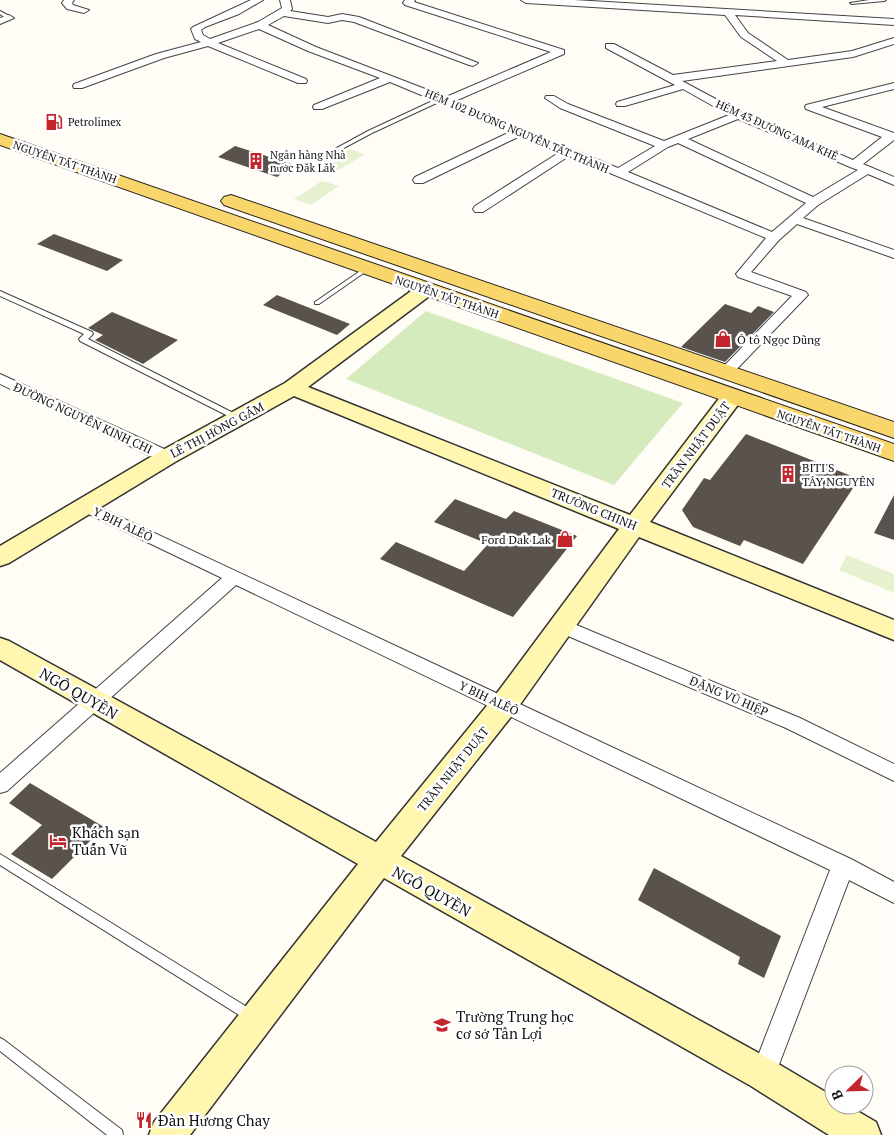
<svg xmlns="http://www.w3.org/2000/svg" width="894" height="1135" viewBox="0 0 894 1135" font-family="'PT Serif',serif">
  <rect width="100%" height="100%" fill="#fffdf5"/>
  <path fill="#d5ebbd" d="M426 311 683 403 614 485 346 379Z"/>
  <g fill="#e6f2cf">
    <path d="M350 149 365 154 337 171 322 165Z"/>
    <path d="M322 181 339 186 311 205 294 199Z"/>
    <path d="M847 555 894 574V593L839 570Z"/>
  </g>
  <g fill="#5a524d">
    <path d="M235 146 294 165 277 177 218 157Z"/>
    <path d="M54 234 123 260 107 271 37 244Z"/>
    <path d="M277 295 350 324 337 335 263 305Z"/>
    <path d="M725 304 751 313 758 306 774 312 725 362 681 347Z"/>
    <path d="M112 312 178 340 143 364 95 340 103 335 88 328Z"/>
    <path d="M746 434 859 479 803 564 744 540 740 546 693 527 682 510 704 478 710 480Z"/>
    <path d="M894 495V540L874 533Z"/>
    <path d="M455 499 506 519 514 511 577 536 513 617 380 559 396 542 464 571 488 544 434 522Z"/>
    <path d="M30 783 104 827 52 879 11 854 42 825 9 803Z"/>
    <path d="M654 868 781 936 764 978 738 964 740 957 638 900Z"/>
  </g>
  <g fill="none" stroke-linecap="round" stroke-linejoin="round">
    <g stroke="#444" stroke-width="2">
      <g id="lane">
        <path d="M869 0H886L884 1 852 4 850 3Z"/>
        <path d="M0 11 11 17V19H7L0 14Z"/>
        <path d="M441 97 443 98V100L372 133 340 150 335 149 368 131Z"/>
        <path d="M366 267 369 269 368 270 319 304H315V302Z"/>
        <path d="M0 291 92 332 93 334 88 339 243 418 242 420H236L80 341 79 339 84 334 0 296Z"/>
        <path d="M0 854 255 1012 257 1016 255 1020 251 1022 247 1020 0 865Z"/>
        <path d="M0 1038 4 1040 122 1130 123 1135H107L0 1051Z"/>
      </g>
    </g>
    <g stroke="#444" stroke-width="2">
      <g id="street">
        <path d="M64 0H74L72 3 73 5 89 10 84 13 67 9 62 3Z"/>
        <path d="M251 0H263L239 14 205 27 201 30 203 35 210 39 258 22 282 8 280 0H290L292 9 290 11 328 17 342 14 359 17 478 63 473 66 469 65 354 22 342 20 328 23 284 16 268 25 316 47 446 97 551 52 405 5 403 3 405 0H415L414 2 564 50V54L455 101 618 168 655 146 560 108 545 98 546 96H554L568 104 664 141 729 115 683 89 625 106H617L616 104 617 102 675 85 606 48V44H614L673 75 777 61 741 37 725 15 526 3 521 0H574L894 19V25L735 15 748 33 788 60 852 51 894 38V44L853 57 682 81 742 113 853 160 882 137 806 109 805 107 806 105 894 83V89L822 107 894 133V140L863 164 894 177V185L868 174 818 205 803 218 894 250V258L797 224 779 240 751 272 806 292 808 295 732 374H722L720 371 722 368 792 296 738 277 736 274 766 238 569 156 483 212H475L473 209 475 206 560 152 520 136 423 183H415L413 180 415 177 510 132 390 82 322 109H314L313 107 314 105 380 78 308 51 259 29 218 43 306 79 307 81 306 83H298L208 46 164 58 82 88H74L73 86 74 84 156 54 201 42 195 39 191 29 193 27ZM738 119 850 167 858 170 813 197 688 139ZM678 143 806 203 772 232 628 172 668 147Z"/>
        <path d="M9 15 14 18 0 24V18Z"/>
        <path d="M0 374 173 453 175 457 173 461H161L0 384Z"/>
        <path d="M84 500 851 859 894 882V903L849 880 772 1083 763 1086 754 1083 751 1074 830 870 236 585 7 791 0 793V773L222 578 78 509 76 505 78 501Z"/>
        <path d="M562 619 800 718 894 764V781L786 728 556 631 553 626 556 621Z"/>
      </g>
    </g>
    <g stroke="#333" stroke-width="3">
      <path id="secondary" d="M425 284 432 286 435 290 432 294 308 387 630 515 724 392 732 391 740 392 743 397 740 402 650 522 894 620V640L639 537 514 713 401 856 775 1062 834 1097V1105H847L876 1122 881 1135H829L751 1086 384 878 190 1135H149L154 1122 358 864 0 660V638L9 641 376 842 494 697 619 529 294 396 175 462 9 563 0 566V546L159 452 285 383 418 286Z"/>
    </g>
    <g stroke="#222" stroke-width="2">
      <g id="primary">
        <path d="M0 134 894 444V461L0 145Z"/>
        <path d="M231 195 894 422V438L224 205 221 201 224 197Z"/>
      </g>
    </g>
    <use href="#lane" fill="#fff" fill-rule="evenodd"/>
    <use href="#street" fill="#fff" fill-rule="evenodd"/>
    <use href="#secondary" fill="#fff6b0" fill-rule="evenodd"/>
    <use href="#primary" fill="#f9d66b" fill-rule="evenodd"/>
  </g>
  <defs>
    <g id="fuel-bare" transform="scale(1.35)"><path d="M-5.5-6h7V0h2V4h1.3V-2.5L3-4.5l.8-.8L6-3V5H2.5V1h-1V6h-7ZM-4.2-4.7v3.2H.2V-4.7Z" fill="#c4262e" stroke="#fff" stroke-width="2.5" paint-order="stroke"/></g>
    <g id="building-bare" transform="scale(1.35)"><path d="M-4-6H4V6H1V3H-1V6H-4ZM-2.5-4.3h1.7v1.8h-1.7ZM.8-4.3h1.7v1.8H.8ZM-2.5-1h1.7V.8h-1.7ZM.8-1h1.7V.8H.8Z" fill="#c4262e" stroke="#fff" stroke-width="2.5" paint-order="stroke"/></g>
    <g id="shop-bare" transform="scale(1.35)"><path d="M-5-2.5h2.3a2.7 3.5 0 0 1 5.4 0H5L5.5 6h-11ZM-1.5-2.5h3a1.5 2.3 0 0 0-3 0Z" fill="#c4262e" stroke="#fff" stroke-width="2.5" paint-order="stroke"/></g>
    <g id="hotel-bare" transform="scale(1.35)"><path d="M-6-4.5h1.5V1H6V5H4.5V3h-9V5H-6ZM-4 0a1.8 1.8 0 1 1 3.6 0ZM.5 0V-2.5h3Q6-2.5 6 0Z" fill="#c4262e" stroke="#fff" stroke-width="2.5" paint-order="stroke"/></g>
    <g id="school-bare" transform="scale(1.35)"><path d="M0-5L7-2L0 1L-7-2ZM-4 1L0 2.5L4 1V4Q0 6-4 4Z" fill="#c4262e" stroke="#fff" stroke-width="2.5" paint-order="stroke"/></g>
    <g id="restaurant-bare" transform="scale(1.35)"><path d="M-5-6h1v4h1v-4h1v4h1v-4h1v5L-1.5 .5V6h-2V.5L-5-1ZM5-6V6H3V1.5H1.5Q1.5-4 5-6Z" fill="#c4262e" stroke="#fff" stroke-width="2.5" paint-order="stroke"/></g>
  </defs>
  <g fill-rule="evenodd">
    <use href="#fuel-bare" x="54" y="122"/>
    <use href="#building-bare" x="256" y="161"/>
    <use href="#shop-bare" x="723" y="339"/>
    <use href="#building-bare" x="788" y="474"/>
    <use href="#shop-bare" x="565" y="539"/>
    <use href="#hotel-bare" x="58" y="841"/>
    <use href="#school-bare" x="442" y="1025"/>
    <use href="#restaurant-bare" x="144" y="1120"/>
  </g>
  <g text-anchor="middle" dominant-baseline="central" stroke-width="5" stroke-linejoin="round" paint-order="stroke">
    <g font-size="11" fill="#111" stroke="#fff" text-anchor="start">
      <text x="68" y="122">Petrolimex</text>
      <text x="270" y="155">Ngân hàng Nhà<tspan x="270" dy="13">nước Đăk Lăk</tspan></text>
    </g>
    <g font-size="11" fill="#111" stroke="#fff">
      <text transform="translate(777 130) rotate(24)">HẺM 43 ĐƯỜNG AMA KHÊ</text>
      <text transform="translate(517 131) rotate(23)">HẺM 102 ĐƯỜNG NGUYỄN TẤT THÀNH</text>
      <text transform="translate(65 162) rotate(19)">NGUYỄN TẤT THÀNH</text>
      <text transform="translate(447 297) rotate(19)">NGUYỄN TẤT THÀNH</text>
      <text transform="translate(829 431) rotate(19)">NGUYỄN TẤT THÀNH</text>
    </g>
    <g font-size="12" fill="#111" stroke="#fff" text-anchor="start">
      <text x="737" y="339">Ô tô Ngọc Dũng</text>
      <text x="802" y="467">BITI'S<tspan x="802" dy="14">TÂY NGUYÊN</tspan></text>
      <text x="551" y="539" text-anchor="end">Ford Dak Lak</text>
    </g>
    <g font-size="12" fill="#111" stroke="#fff">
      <text transform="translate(83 418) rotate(25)">ĐƯỜNG NGUYỄN KINH CHI</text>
      <text transform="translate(217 430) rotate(-28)">LÊ THỊ HỒNG GẤM</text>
      <text transform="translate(696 445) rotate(-53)">TRẦN NHẬT DUẬT</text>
      <text transform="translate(594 509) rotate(22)">TRƯỜNG CHINH</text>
      <text transform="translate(123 524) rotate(25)">Y BIH ALÊÔ</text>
      <text transform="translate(729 696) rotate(23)">ĐẶNG VŨ HIỆP</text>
      <text transform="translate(489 698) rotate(25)">Y BIH ALÊÔ</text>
      <text transform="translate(453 769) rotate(-51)">TRẦN NHẬT DUẬT</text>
    </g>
    <g font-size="15" fill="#111" stroke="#fff">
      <text transform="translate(79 693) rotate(30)">NGÔ QUYỀN</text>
      <text transform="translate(432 891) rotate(29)">NGÔ QUYỀN</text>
    </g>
    <g font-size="15" fill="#111" stroke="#fff" text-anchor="start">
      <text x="72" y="832">Khách sạn<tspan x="72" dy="17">Tuấn Vũ</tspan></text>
      <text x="456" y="1016">Trường Trung học<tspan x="456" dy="17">cơ sở Tân Lợi</tspan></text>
      <text x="158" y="1120">Đàn Hương Chay</text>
    </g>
  </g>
  <g transform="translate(849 1090) rotate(247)"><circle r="24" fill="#ffffff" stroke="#a0a0a0"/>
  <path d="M0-4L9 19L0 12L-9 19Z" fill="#c4262e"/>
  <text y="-8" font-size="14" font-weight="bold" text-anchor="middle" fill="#111111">B</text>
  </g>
</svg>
